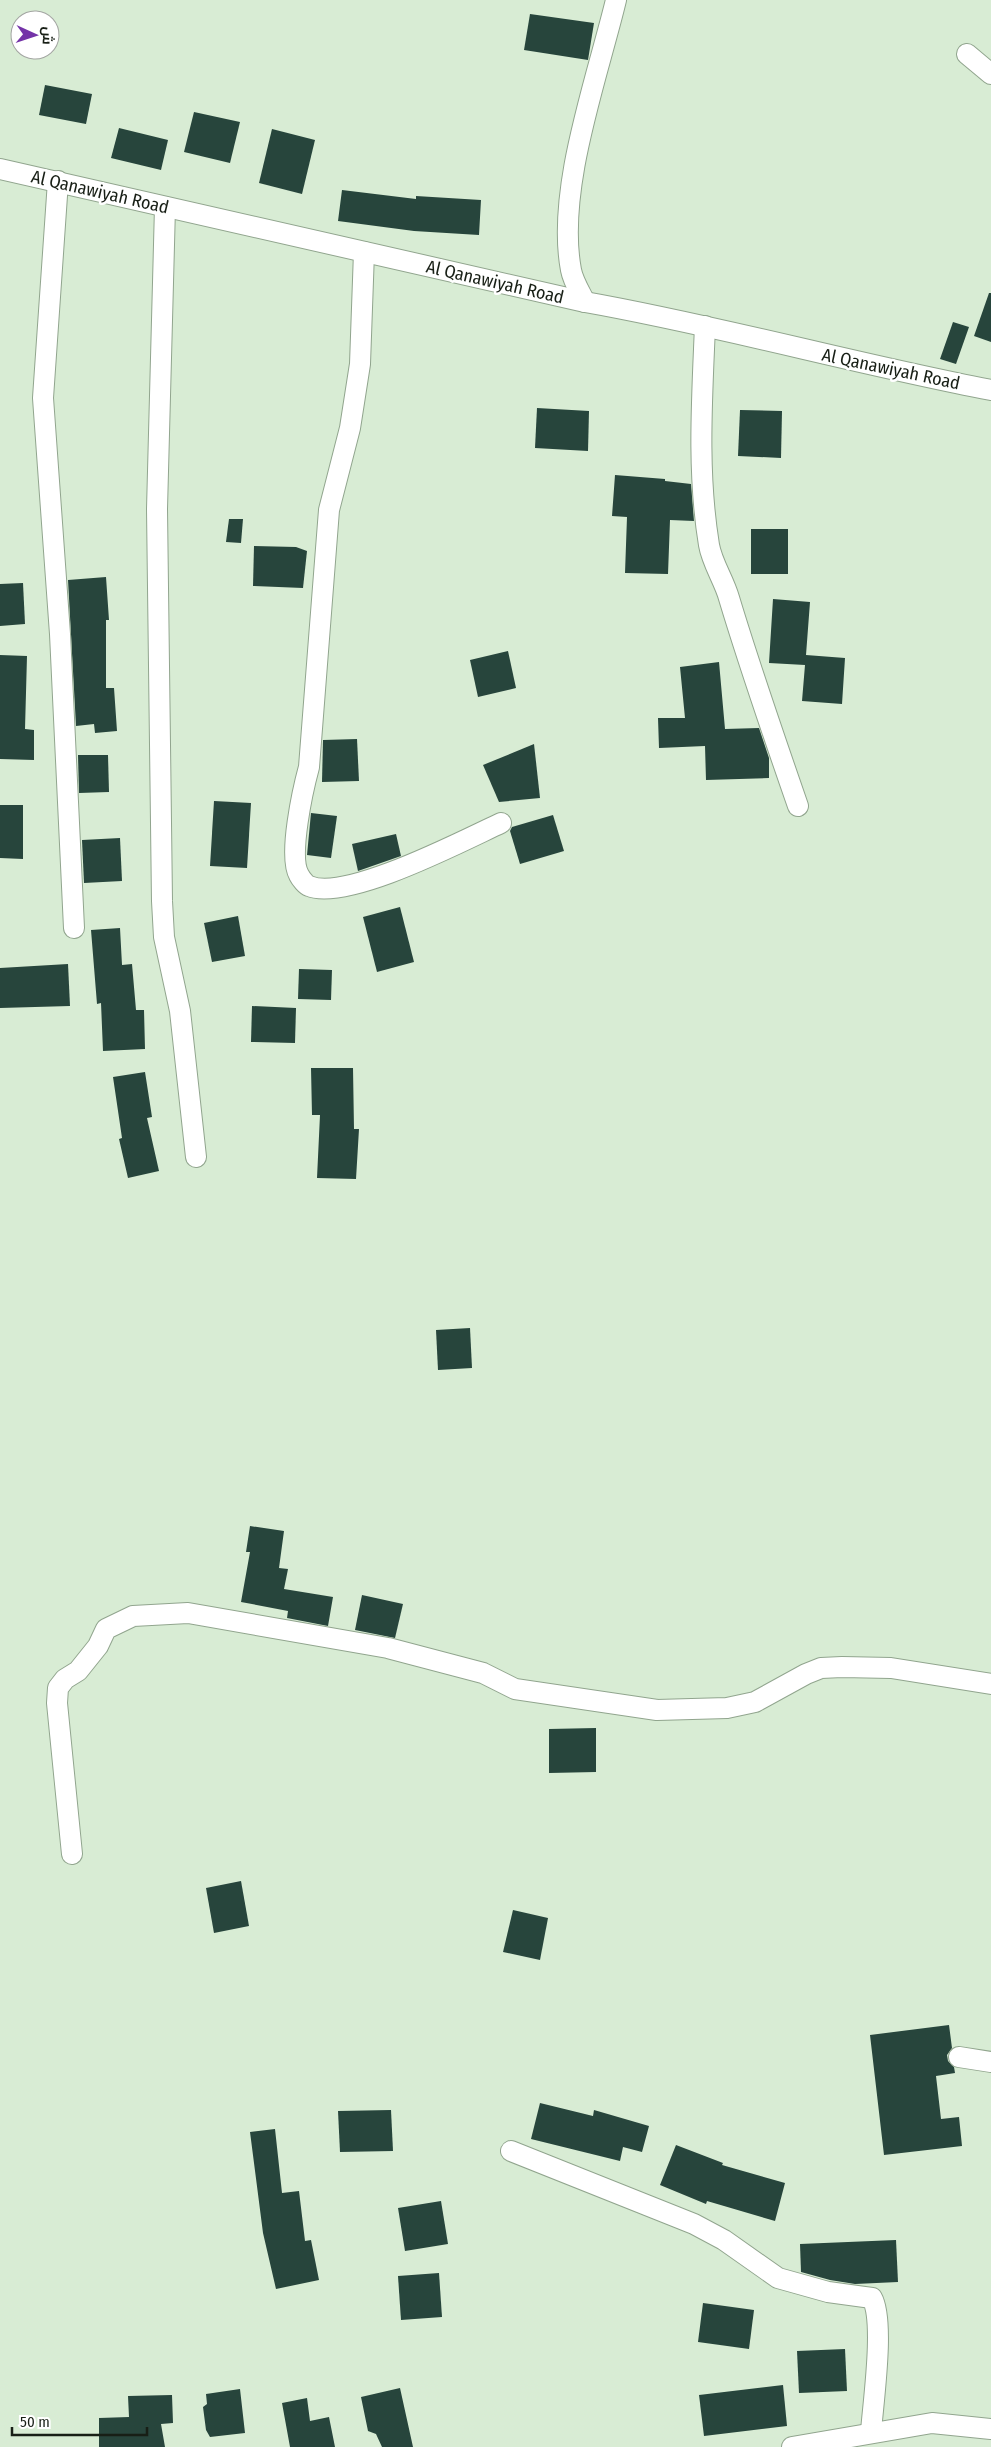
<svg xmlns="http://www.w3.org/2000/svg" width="991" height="2447" viewBox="0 0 991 2447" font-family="'Fira Sans Condensed',Cairo,sans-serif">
  <rect width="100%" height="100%" fill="#d8ecd4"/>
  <g fill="#27453c">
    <path d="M530 14 594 23 588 60 524 50Z"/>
    <path d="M45 85 92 94 86 124 39 115Z"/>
    <path d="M194 112 240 122 230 163 184 152Z"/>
    <path d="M119 128 168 140 161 170 111 158Z"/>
    <path d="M272 129 315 140 302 194 259 183Z"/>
    <path d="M342 190 416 199V196L481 200 479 235 414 231 338 221Z"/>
    <path d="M989 293H991V342L974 336Z"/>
    <path d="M953 322 969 327 956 364 940 359Z"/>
    <path d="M537 408 589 411 588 451 535 448Z"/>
    <path d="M740 410 782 411 781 458 738 456Z"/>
    <path d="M615 475 665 479V481L691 484 694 521 670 520 668 574 625 573 627 517 612 516Z"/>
    <path d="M229 519H243L241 543 226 542Z"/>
    <rect x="751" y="529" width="37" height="45"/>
    <path d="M254 546 296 547 307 551 303 588 253 586Z"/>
    <path d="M106 577 109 620H106V688H114L117 731 95 733 94 724 76 726 68 580Z"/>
    <path d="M23 583 25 624 0 626V584Z"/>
    <path d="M773 599 810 602 806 655 845 658 842 704 802 701 805 665 769 663Z"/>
    <path d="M508 651 516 688 478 697 470 660Z"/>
    <path d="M0 655 27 656 25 729 34 730V760L0 759Z"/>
    <path d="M719 662 725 729 759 728 769 758V778L706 780 705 746 659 748 658 718H685L680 667Z"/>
    <path d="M357 739 359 781 322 782 323 740Z"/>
    <path d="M534 744 540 798 499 802 483 765Z"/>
    <path d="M78 755H108L109 792 79 793Z"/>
    <path d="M214 801 251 803 247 868 210 866Z"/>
    <path d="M0 805H23V859L0 858Z"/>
    <path d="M311 813 337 816 331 858 307 855Z"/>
    <path d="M553 815 564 851 520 864 510 831 512 827Z"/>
    <path d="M396 834 401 856 358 871 352 844Z"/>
    <path d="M120 838 122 881 84 883 82 840Z"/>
    <path d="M400 907 414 962 377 972 363 917Z"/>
    <path d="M238 916 245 956 212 962 204 923Z"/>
    <path d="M120 928 122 965 132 964 136 1010H144L145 1049 103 1051 101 1003 97 1004 91 930Z"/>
    <path d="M68 964 70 1006 0 1008V968Z"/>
    <path d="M299 969 332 970 331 1000 298 999Z"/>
    <path d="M252 1006 296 1008 295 1043 251 1042Z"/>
    <path d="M311 1068H353L354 1129H359L356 1179 317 1178 320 1115H312Z"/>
    <path d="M145 1072 152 1117 147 1118 159 1171 128 1178 119 1139 122 1138 113 1077Z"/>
    <path d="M470 1328 472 1368 438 1370 436 1330Z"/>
    <path d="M250 1526 284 1531 279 1568 288 1569 284 1589 333 1597 328 1626 287 1618 288 1611 241 1602 250 1552H246Z"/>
    <path d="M362 1595 403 1604 395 1638 355 1630Z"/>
    <path d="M596 1728V1772L549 1773V1729Z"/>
    <path d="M241 1881 249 1926 214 1933 206 1888Z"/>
    <path d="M513 1910 548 1918 540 1960 503 1952Z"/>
    <path d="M949 2025 952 2048 947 2055 948 2061 954 2067 955 2073 936 2076 941 2119 959 2117 962 2146 884 2155 870 2035Z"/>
    <path d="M540 2103 593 2116 594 2110 649 2126 642 2152 623 2147 620 2161 531 2139Z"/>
    <path d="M391 2110 393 2151 340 2152 338 2111Z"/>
    <path d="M275 2129 282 2193 299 2191 305 2241 311 2240 319 2280 276 2289 263 2233 250 2132Z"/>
    <path d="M676 2145 723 2163 722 2165 785 2183 775 2221 707 2201 706 2204 660 2185Z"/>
    <path d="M441 2201 448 2244 405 2251 398 2208Z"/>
    <path d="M896 2240 898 2282 855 2284 830 2280 801 2272 800 2244Z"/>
    <path d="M439 2273 442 2317 401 2320 398 2276Z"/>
    <path d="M703 2303 754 2310 749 2349 698 2342Z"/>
    <path d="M845 2349 847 2391 799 2393 797 2351Z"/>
    <path d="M783 2385 787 2426 704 2436 699 2395Z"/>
    <path d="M400 2388 413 2447H382L376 2434 368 2431 361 2397Z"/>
    <path d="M240 2389 245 2433 210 2437 206 2430 203 2407 207 2404 206 2394Z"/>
    <path d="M172 2395 173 2423 161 2424 165 2447H99V2418L129 2417 128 2396Z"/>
    <path d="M307 2398 310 2421 329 2417 335 2447H290L282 2403Z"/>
  </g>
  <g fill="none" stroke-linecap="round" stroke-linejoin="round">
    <g stroke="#91a58e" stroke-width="22">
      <g id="minor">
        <path d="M967 54 991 74"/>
        <path d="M0 169 585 302C721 326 855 364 991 390"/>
        <path d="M58 181 43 398 60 634 74 928"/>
        <path d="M165 207 157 509 162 901 164 937 180 1011 196 1157"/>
        <path d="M364 252 360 364 350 428 329 510 309 767C303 789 288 856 299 875 301 879 306 885 309 886 346 902 464 840 501 823"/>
        <path d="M585 302C580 292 573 281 571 270 556 190 597 79 616 0"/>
        <path d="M705 326C702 399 697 472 709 545 712 563 724 580 729 598 750 668 774 737 798 806"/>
        <path d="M72 1854 57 1703 58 1688 65 1679 78 1671 98 1646 106 1629 133 1616 188 1613 388 1648 483 1673 515 1689 657 1710 727 1708 755 1702 806 1674 821 1668 842 1667 891 1668 991 1684"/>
        <path d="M959 2057 991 2062"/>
        <path d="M511 2151 694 2224 724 2240 778 2278 828 2292 872 2298C885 2321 873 2403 871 2432"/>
        <path d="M792 2447 932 2423 991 2429"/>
      </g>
    </g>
    <use href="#minor" stroke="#fff" stroke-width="20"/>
  </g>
  <g text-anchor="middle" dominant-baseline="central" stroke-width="5" stroke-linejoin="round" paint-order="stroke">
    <g font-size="18" fill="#181f16" stroke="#fff">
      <text transform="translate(100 192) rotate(13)">Al Qanawiyah Road</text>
      <text transform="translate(495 282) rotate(13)">Al Qanawiyah Road</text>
      <text transform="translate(891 369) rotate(12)">Al Qanawiyah Road</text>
    </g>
  </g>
  <g transform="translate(35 35) rotate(93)"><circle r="24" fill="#ffffff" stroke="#a3a5a2"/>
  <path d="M0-4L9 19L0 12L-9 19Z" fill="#7433a8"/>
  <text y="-8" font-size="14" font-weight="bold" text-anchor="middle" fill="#181f16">ش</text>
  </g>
  <path d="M12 2427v8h135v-8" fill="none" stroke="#181f16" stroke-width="2.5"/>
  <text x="20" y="2427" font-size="15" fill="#181f16" stroke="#ffffff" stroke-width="4" paint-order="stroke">50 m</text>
</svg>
